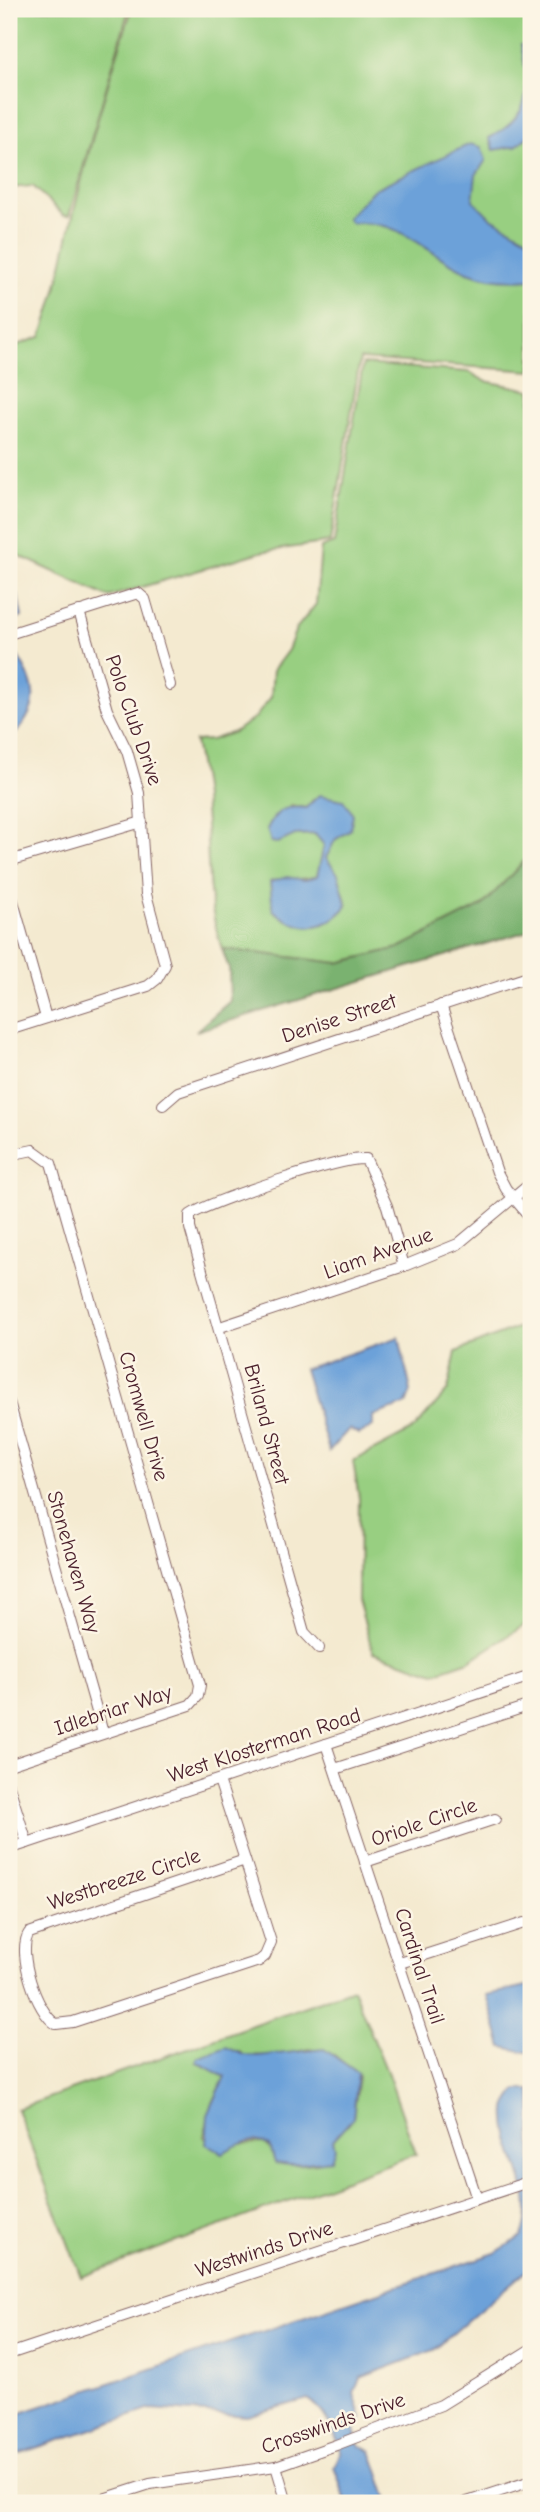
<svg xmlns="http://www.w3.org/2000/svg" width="540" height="2512" viewBox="0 0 540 2512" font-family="'Comic Neue',sans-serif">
  <rect width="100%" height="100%" fill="#fcf5e5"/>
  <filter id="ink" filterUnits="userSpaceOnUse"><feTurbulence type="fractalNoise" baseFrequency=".0143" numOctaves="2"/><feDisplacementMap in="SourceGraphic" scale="14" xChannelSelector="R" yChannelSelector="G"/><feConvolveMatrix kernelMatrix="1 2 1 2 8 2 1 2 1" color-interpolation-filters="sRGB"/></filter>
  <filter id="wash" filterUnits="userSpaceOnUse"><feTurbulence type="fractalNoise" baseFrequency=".00686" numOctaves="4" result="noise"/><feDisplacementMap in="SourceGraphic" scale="28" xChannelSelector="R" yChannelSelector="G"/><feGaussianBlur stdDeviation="1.57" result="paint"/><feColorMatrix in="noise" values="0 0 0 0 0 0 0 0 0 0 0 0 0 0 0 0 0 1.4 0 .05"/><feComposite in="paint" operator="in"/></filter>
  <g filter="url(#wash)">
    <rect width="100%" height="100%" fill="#f4ead0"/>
    <g fill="#98cf81" stroke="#717756" stroke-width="2" fill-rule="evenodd">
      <path d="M9 9H129L69 216 63 215 33 186 9 188Z"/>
      <path d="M132 9H531V371L360 359 330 542 261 552 108 597 9 551V348L41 337C57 296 64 254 74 211 90 143 110 75 132 9Z"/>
      <path d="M363 364 469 372 485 381 531 390V854L482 906 399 948 338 963 222 949C206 903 209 857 205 810 204 787 199 764 195 741L211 740 234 732 255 718 271 697 273 670 288 650 296 629 316 604 321 548 334 543ZM313 800 350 830 335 840 325 859 338 874 347 905 272 896 270 882C288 876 300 882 317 876L325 845 315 834 295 835 291 805 306 808Z"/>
      <path d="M531 1322V1621L469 1661 434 1673 373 1652 358 1600 359 1498 353 1461 414 1429 448 1390 456 1352Z"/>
      <path d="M353 1989 388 2074 416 2154 81 2277 17 2109ZM310 2049 334 2055 359 2076 353 2118 333 2140 335 2148 317 2163 290 2165 264 2143 233 2144 226 2151 204 2136 212 2105 225 2077 197 2062 240 2052 244 2055 275 2056Z"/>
    </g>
    <path fill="#7ab26f" stroke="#62684d" stroke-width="2" d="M531 854V930L196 1031 230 1001 229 969 222 949 338 963 399 948 482 906Z"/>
    <g fill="#6ca1d9" stroke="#5b6082" stroke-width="2">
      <path d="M531 44V134L516 146 494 150 489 138C533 115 530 89 521 45Z"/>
      <path d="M470 144 481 147 486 160 476 175 473 200 491 218 531 240V279C510 281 488 280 468 272 424 254 404 219 351 223L347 218 374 189Z"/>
      <path d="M9 580 18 597 22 617 9 623Z"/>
      <path d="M17 655C40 690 40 710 9 740V658Z"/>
      <path d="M319 795 343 800 353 814 350 830 335 840 326 858 338 874 347 906C325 932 300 933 273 910L270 882 287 877 305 880 317 876 324 845 315 834 295 835 278 843 271 842 267 829C276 810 285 805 306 808Z"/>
      <path d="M399 1337 411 1391 406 1404 373 1416V1426L359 1434 349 1429 329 1451 304 1369Z"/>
      <path d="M531 1985V2053L502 2047 487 1995Z"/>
      <path d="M226 2047 244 2055 257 2056 324 2049 358 2073 353 2118 333 2140 335 2148 331 2160 290 2165 275 2163 270 2146C250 2135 238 2145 222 2153L206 2144 208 2115 225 2077 197 2062V2058Z"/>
      <path d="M517 2090H531V2266L434 2350 360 2378 354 2394 362 2418 354 2430 359 2445 371 2450 389 2503H347L334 2467 341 2452C337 2436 323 2407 308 2399L247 2416 151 2409 9 2457V2417L495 2253 522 2236C540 2189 502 2152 506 2109 507 2102 513 2096 517 2090Z"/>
    </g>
  </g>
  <g filter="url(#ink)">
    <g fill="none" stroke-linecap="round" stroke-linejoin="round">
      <g stroke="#866665" stroke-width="12">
        <g id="minor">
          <path d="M9 634 138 593 145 599 170 685"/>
          <path d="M9 861 142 822"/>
          <path d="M9 887 46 1018"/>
          <path d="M441 1005 497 1172 506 1189 531 1218"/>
          <path d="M9 1030 148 986 157 979 165 965 146 894 139 793 127 751 107 710 79 611"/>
          <path d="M163 1105 178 1092 531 976"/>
          <path d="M9 1155 33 1150 51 1163 200 1685 198 1696 190 1705 9 1765"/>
          <path d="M220 1327 404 1266 458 1244 531 1183"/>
          <path d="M9 1402 103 1733"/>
          <path d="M319 1648 304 1632 190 1228V1215C214 1200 341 1157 366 1159L387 1206 404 1266"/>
          <path d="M326 1744 477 2199"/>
          <path d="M335 1769 531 1705"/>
          <path d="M219 1780 245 1860"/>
          <path d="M9 1786 27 1843"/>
          <path d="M9 1849 531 1676"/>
          <path d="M245 1860 271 1942 265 1956 259 1961 73 2022 56 2024C37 2014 16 1951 29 1933Z"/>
          <path d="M365 1862 495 1819"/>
          <path d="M400 1963 524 1923"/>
          <path d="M9 2354 531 2181"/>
          <path d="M276 2466 287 2503"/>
          <path d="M91 2503 150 2484 276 2466 336 2445 441 2405 531 2349"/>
          <path d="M464 2503 531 2481"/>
        </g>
      </g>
      <use href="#minor" stroke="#fff" stroke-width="10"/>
    </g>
  </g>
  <g text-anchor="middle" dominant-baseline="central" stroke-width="5" stroke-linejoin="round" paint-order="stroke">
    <g font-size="21" fill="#4a1f2b" stroke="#fcf5e5">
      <text transform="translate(134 720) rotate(71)">Polo Club Drive</text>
      <text transform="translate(339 1018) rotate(-18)">Denise Street</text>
      <text transform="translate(378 1253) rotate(-20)">Liam Avenue</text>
      <text transform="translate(144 1416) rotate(74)">Cromwell Drive</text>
      <text transform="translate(267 1424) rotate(75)">Briland Street</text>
      <text transform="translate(74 1562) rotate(74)">Stonehaven Way</text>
      <text transform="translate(113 1710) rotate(-18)">Idlebriar Way</text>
      <text transform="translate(264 1745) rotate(-18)">West Klosterman Road</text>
      <text transform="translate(424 1822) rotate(-19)">Oriole Circle</text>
      <text transform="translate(124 1879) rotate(-18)">Westbreeze Circle</text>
      <text transform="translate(420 1966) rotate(72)">Cardinal Trail</text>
      <text transform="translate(264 2249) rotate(-18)">Westwinds Drive</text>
      <text transform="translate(333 2423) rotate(-19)">Crosswinds Drive</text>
    </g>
  </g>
  <rect width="540" height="2512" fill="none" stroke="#fcf5e5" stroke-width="35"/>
</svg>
